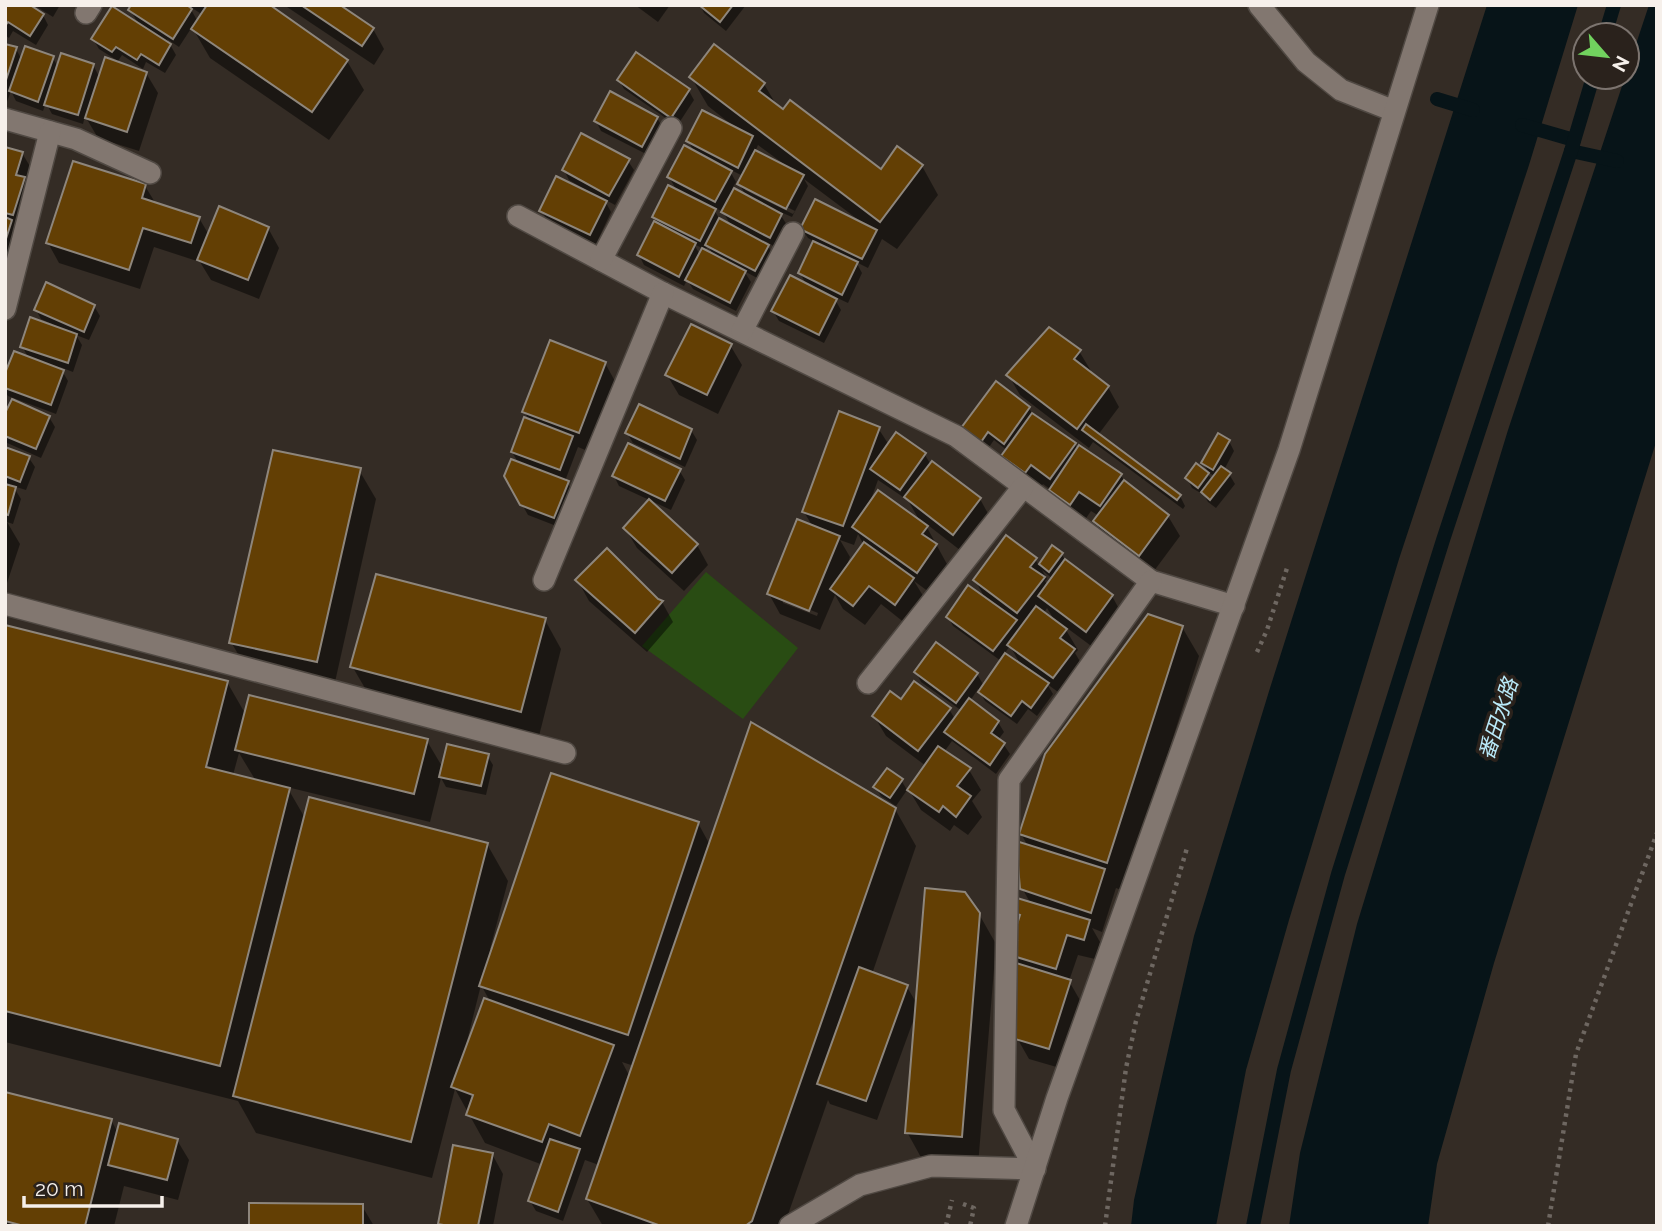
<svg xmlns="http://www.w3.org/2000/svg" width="1662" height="1231" viewBox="0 0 1662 1231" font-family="Raleway,'Noto Sans JP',sans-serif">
  <rect width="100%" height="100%" fill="#342c25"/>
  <path fill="#294c13" d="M706 572 798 648 743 719 642 646Z"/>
  <g fill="#071418">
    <path d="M1487 5H1578L1529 165 1399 559 1289 920 1246 1070 1216 1226H1131L1134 1200 1194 936 1270 688Z"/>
    <path d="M1649 5H1657V439L1494 963 1437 1164 1428 1226H1289L1300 1153 1357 924 1508 430 1625 77H1627V71Z"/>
  </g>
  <g fill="#0007" fill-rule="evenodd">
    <path d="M5 5 43 15 48 25 36 45 13 31 9 38 5 35Z"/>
    <path d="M34 5H60L53 17Z"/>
    <path d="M133 5H267L347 61 364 90 329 140 210 58 192 27 179 47 167 39 176 55 165 73 146 62 143 69 122 55 118 61 99 49 93 39 140 26 130 10ZM189 6 203 15 198 22Z"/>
    <path d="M284 5H337L373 29 384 49 374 65Z"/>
    <path d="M635 5H670L658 22Z"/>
    <path d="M700 5H746L726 31 704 13Z"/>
    <path d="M5 45 16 49 22 60 53 58 58 67 93 65 100 78 146 73 158 93 139 151 98 138 85 116 83 124 52 114 46 103 43 111 16 101 11 91 5 107Z"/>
    <path d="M691 77 764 84 777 106 881 171 922 166 938 195 897 249 882 239 868 268 856 262 862 273 848 303 833 296 841 310 824 343 779 321 773 311 807 286 800 273 815 242 808 238 802 229 860 221 804 179 808 186 792 217 778 211 787 225 775 247 765 241 774 256 761 280 744 271 751 282 736 311 693 289 687 280 684 286 644 265 639 255 659 226 654 217 677 191 669 177 695 153 688 141 732 125 708 106ZM758 145 788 167 755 152ZM729 169 743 176 739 184 747 197 732 189 736 182ZM745 186 795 211 793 214 745 190ZM712 206 723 212 732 227 720 220ZM694 244 704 249 700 255ZM708 245 714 257 704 252Z"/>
    <path d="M619 80 689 91 694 100 677 126 624 89Z"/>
    <path d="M657 118 663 128 648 155 601 131 596 121Z"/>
    <path d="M5 148 22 153 34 173 5 266Z"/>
    <path d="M628 161 634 170 615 205 604 199 611 212 596 244 547 220 541 210 589 194 590 192 569 180 564 170Z"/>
    <path d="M145 186 156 204 199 218 209 235 268 228 279 248 259 299 211 280 200 262 154 247 140 289 59 263 48 243Z"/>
    <path d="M94 306 100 316 89 340 76 335 82 345 73 372 60 367 68 381 56 414 8 396 5 391V378L29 359 22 346 51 327 52 324 41 319 36 310Z"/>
    <path d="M730 345 742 365 718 414 679 395 667 375Z"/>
    <path d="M1079 351 1091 371 1089 373 1108 387 1119 407 1098 435 1180 496 1185 506 1183 509 1093 442 1089 448 1020 395 1009 376Z"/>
    <path d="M605 363 616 383 590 452 578 447 565 481 567 482 573 492 559 527 528 515 506 476 519 464 512 452 530 422 524 411Z"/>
    <path d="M1029 408 1033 415 1075 444 1078 450 1121 475 1126 484 1168 516 1180 536 1151 575 1106 541 1095 521 1099 516 1091 511 1082 524 1062 510 1050 489 1043 484 1037 492 1015 476 1004 456 1008 451 994 440 987 450 969 438Z"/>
    <path d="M5 417H49L55 427 41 458 5 442Z"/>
    <path d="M878 428 889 445 925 455 931 465 980 499 991 519 965 554 924 522 948 566 929 592 914 581 925 599 906 624 881 604 865 625 843 609 835 595 820 630 780 614 769 594 813 527 804 512ZM878 480 906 499V497L921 523 870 502ZM858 534 864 545 846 568 850 557 840 540 854 545ZM783 599 818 613 817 616 783 603Z"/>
    <path d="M691 430 697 440 685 467 633 443 627 433Z"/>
    <path d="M1229 441 1234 451 1224 470 1229 474 1235 484 1216 508 1208 502 1204 495 1192 488 1187 478 1208 474 1212 480 1215 476 1209 473 1203 463Z"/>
    <path d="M5 448 29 458 35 467 26 490 13 486 21 499 13 524 7 522 20 544 6 586 5 486 9 487 10 484 5 483Z"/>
    <path d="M359 470 376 499 333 691 248 671 231 642Z"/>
    <path d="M679 470 685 480 671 510 619 486 614 476Z"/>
    <path d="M625 528 697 545 708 565 684 591 637 548Z"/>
    <path d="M1052 548 1062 555 1067 563 1112 596 1123 616 1098 651 1063 625 1078 650 1075 653 1085 670 1065 697 1047 684 1053 694 1037 716 1028 709 1017 724 985 701 978 689 970 701 998 722 1004 732 998 740 1004 745 1010 754 996 774 952 741 944 752 969 770 981 790 972 801 982 817 968 835 954 825 950 831 921 810 909 790 926 766 886 736 874 716 902 701 949 709 955 719 962 711 921 682 916 672 977 674 984 686 1001 661 953 626 948 617 986 600 975 580 1035 559 1039 566ZM1042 570 1053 579 1048 586 1045 581 1047 579ZM1047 608 1055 621 1044 613ZM1010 646 1022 667 1004 654Z"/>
    <path d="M578 581 662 602 673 622 647 652 589 601Z"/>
    <path d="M545 620 561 649 538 740 369 695 352 666Z"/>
    <path d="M5 626 227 682 246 715 427 741 443 768 487 755 493 765 486 795 446 787 441 778 430 822 287 787 305 818 487 844 508 881 490 949 493 950 698 823 710 845 895 809 916 846 872 974 907 987 917 1004 979 914 996 944 978 1166 923 1161 907 1132 915 1016 877 1120 830 1104 828 1100 784 1226H603L587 1199 599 1165 585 1160 563 1221 536 1211 530 1201 543 1165 485 1143 455 1089 432 1178 256 1133 238 1101 5 1042ZM239 753 256 781 233 775ZM481 985 491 1003 468 1046 466 1045ZM622 1062 634 1066 630 1077Z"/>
    <path d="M1182 627 1199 656 1124 891 1116 888 1102 932 1092 928 1100 942 1095 959 1078 955 1069 981 1081 1002 1060 1068 1029 1059 1017 1038 1020 966 1014 956 1020 921 1015 913 1031 904 1022 888 1028 846 1021 834Z"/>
    <path d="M901 780 907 790 896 806 881 796 875 787Z"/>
    <path d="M5 1093 111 1120 118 1133 177 1140 189 1160 178 1200 124 1186 114 1226H5Z"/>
    <path d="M492 1154 503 1174 493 1226H441L440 1223Z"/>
    <path d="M362 1206 374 1226H251Z"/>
  </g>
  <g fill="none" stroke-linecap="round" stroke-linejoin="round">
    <g stroke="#071418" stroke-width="14">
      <path d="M1605 35 1614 5"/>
      <path d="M1437 99 1473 110"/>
      <path d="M1522 125 1574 140"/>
      <path d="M1571 151 1617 161"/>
      <path d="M1253 1226 1284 1070 1338 874 1443 540 1571 151 1593 77"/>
    </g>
  </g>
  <g fill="#633f04" stroke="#8e867c" stroke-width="2">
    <path d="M5 5H30L44 14 30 36 8 22 5 26Z"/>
    <path d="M131 5H187L192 9 173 39 128 10Z"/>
    <path d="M207 5H270L348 60 312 112 191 29Z"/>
    <path d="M301 5H340L374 28 362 46Z"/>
    <path d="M699 5H733L720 22Z"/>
    <path d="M112 6 171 44 159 65 141 54 137 60 116 47 112 52 91 39Z"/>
    <path d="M5 44 17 47 5 83Z"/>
    <path d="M714 44 765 83 759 91 783 109 790 100 881 169 897 146 923 165 880 222 689 77Z"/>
    <path d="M25 46 54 56 38 102 9 91Z"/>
    <path d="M636 52 690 89 671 118 617 80Z"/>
    <path d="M61 53 94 64 78 115 44 105Z"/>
    <path d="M105 57 147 72 127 132 85 118Z"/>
    <path d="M610 91 658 117 642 147 594 121Z"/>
    <path d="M702 110 753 136 738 168 686 141Z"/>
    <path d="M581 133 630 159 609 196 562 170Z"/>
    <path d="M684 145 732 171 715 202 667 177Z"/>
    <path d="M5 147 23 152 16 175 25 177 13 215 5 213Z"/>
    <path d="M755 150 804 175 786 209 737 184Z"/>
    <path d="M73 161 146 184 142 198 200 217 191 243 143 228 129 270 46 243Z"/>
    <path d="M556 176 607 201 590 235 539 211Z"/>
    <path d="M668 185 716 209 700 241 652 217Z"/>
    <path d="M734 188 782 214 770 238 721 212Z"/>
    <path d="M815 199 877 230 862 259 800 229Z"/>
    <path d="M219 206 269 227 248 280 197 260Z"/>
    <path d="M5 217 12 220 5 242Z"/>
    <path d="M719 218 769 245 755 271 705 245Z"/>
    <path d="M654 221 696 243 679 277 637 255Z"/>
    <path d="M813 241 858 262 842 295 798 273Z"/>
    <path d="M702 248 746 271 730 303 685 280Z"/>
    <path d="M790 275 837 299 819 335 771 311Z"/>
    <path d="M46 282 95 305 84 332 34 310Z"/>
    <path d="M30 317 77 334 68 363 20 347Z"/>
    <path d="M691 324 732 344 707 395 665 375Z"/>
    <path d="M1049 327 1081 350 1074 359 1109 386 1077 429 1006 375Z"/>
    <path d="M550 340 606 362 579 433 522 412Z"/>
    <path d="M14 351 64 370 51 405 5 388V373Z"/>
    <path d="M996 381 1030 407 1004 444 988 432 981 442 961 428Z"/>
    <path d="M12 399 50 416 36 449 5 436V413Z"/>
    <path d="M639 404 692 429 680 459 625 433Z"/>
    <path d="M839 411 880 427 843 526 802 512Z"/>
    <path d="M1032 413 1076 443 1050 479 1031 465 1025 473 1001 456Z"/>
    <path d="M524 417 573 436 560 470 511 452Z"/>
    <path d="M1086 424 1181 495 1177 500 1082 430Z"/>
    <path d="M896 432 926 453 900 490 870 469Z"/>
    <path d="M1218 433 1230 440 1213 470 1201 463Z"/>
    <path d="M628 443 681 469 665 501 612 476Z"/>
    <path d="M1079 445 1122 474 1100 506 1079 492 1070 505 1049 490Z"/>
    <path d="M5 447 30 456 20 482 5 476Z"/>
    <path d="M273 450 361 468 317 662 229 643Z"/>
    <path d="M511 459 569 481 554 518 520 505 504 476Z"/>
    <path d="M932 461 981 498 953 535 904 497Z"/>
    <path d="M1196 463 1209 473 1198 488 1185 478Z"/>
    <path d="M1221 466 1231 473 1210 500 1201 492Z"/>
    <path d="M1124 480 1169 515 1139 556 1093 521Z"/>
    <path d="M5 484 16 487 8 515 5 514Z"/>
    <path d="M878 490 928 526 922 534 937 544 917 573 852 527Z"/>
    <path d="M649 499 698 544 672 573 623 528Z"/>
    <path d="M797 519 840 536 809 611 767 594Z"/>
    <path d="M1006 535 1037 558 1030 567 1045 577 1017 613 973 580Z"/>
    <path d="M864 542 914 578 895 605 869 586 853 606 830 589Z"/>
    <path d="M1052 545 1063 553 1049 572 1039 564Z"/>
    <path d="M607 548 658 599 663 601 635 633 575 580Z"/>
    <path d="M1065 559 1113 595 1086 632 1038 596Z"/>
    <path d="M376 574 546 618 521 712 350 667Z"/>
    <path d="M968 585 1017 620 993 651 946 617Z"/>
    <path d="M1036 606 1067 629 1060 638 1075 649 1053 678 1007 645Z"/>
    <path d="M1148 614 1183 626 1107 863 1019 834 1045 754Z"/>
    <path d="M5 625 228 681 206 767 290 788 220 1066 5 1011Z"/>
    <path d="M936 642 978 673 956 703 914 672Z"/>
    <path d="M1005 653 1049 683 1031 708 1022 701 1011 716 978 692Z"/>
    <path d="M914 681 951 708 918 751 872 716 890 691 901 699Z"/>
    <path d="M249 695 428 739 414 794 235 750Z"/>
    <path d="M969 698 999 721 991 733 1005 743 990 765 944 732Z"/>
    <path d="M751 722 896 808 752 1221 745 1226H661L586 1199Z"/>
    <path d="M447 744 489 754 481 786 439 777Z"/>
    <path d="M938 746 971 768 957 786 971 796 956 817 943 806 939 812 907 790Z"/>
    <path d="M887 768 903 779 890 798 873 787Z"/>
    <path d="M551 773 699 822 628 1035 479 986Z"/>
    <path d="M309 797 488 843 411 1142 233 1096Z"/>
    <path d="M1016 841 1105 869 1091 913 1020 889Z"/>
    <path d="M925 888 965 892 980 913 962 1137 905 1133Z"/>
    <path d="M1017 898 1090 920 1084 940 1067 935 1056 969 1013 956 1017 941 1012 940 1020 915 1013 913Z"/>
    <path d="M1016 963 1071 980 1049 1049 1015 1039Z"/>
    <path d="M859 967 908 985 866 1101 817 1084Z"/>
    <path d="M484 998 614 1045 580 1136 549 1124 542 1142 466 1115 473 1095 451 1087Z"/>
    <path d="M5 1092 112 1119 85 1226H24L5 1221Z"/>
    <path d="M119 1123 178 1139 167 1180 108 1165Z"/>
    <path d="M550 1139 580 1149 558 1212 528 1201Z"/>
    <path d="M453 1145 493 1153 478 1226H449L438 1224Z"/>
    <path d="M249 1203 363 1204V1226H249Z"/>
  </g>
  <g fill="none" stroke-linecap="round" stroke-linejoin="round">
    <g stroke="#504943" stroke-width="24">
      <g id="minor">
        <path d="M1259 5 1306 62 1341 90 1394 111"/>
        <path d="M86 13 91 5"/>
        <path d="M5 119 76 139 150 173"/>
        <path d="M518 216 663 293 956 436 1151 581 1234 606"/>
        <path d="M601 260 671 128"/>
        <path d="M5 309 50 132"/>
        <path d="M742 331 793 233"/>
        <path d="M544 580 663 293"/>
        <path d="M5 604 565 753"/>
        <path d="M868 683 1023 487"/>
        <path d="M790 1226 860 1185 931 1166 1035 1169 1004 1110 1009 780 1151 581"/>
        <path d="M1016 1226 1057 1098 1289 450 1428 5"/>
      </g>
    </g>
    <g stroke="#6e6761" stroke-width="4.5" stroke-dasharray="3.5 5" stroke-linecap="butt">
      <path d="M1257 652 1267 630 1288 565"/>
      <path d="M963 1204 974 1208 970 1226"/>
      <path d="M946 1226 952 1200"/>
      <path d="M1105 1226 1126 1068 1136 1021 1187 848"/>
      <path d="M1548 1226 1576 1054 1657 833"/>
    </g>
    <use href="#minor" stroke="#827770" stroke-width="21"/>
  </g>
  <g text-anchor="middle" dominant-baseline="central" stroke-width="7" stroke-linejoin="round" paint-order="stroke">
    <g font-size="21" font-style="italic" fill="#baeaf9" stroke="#2a221c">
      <text transform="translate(1498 719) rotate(-72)">番田水路</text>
    </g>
  </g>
  <rect width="1662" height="1231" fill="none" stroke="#f6f0eb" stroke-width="14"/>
  <g transform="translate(1606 56) rotate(118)"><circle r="33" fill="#2a221c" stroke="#7c746f" stroke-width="2"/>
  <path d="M0-5L12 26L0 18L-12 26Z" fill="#71d25e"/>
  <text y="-10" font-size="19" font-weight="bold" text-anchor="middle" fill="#f6f0eb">N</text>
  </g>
  <path d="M24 1196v10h138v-10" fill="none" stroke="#f6f0eb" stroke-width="3.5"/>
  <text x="35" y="1196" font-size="21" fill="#f6f0eb" stroke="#2a221c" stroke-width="5" paint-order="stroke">20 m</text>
</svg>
